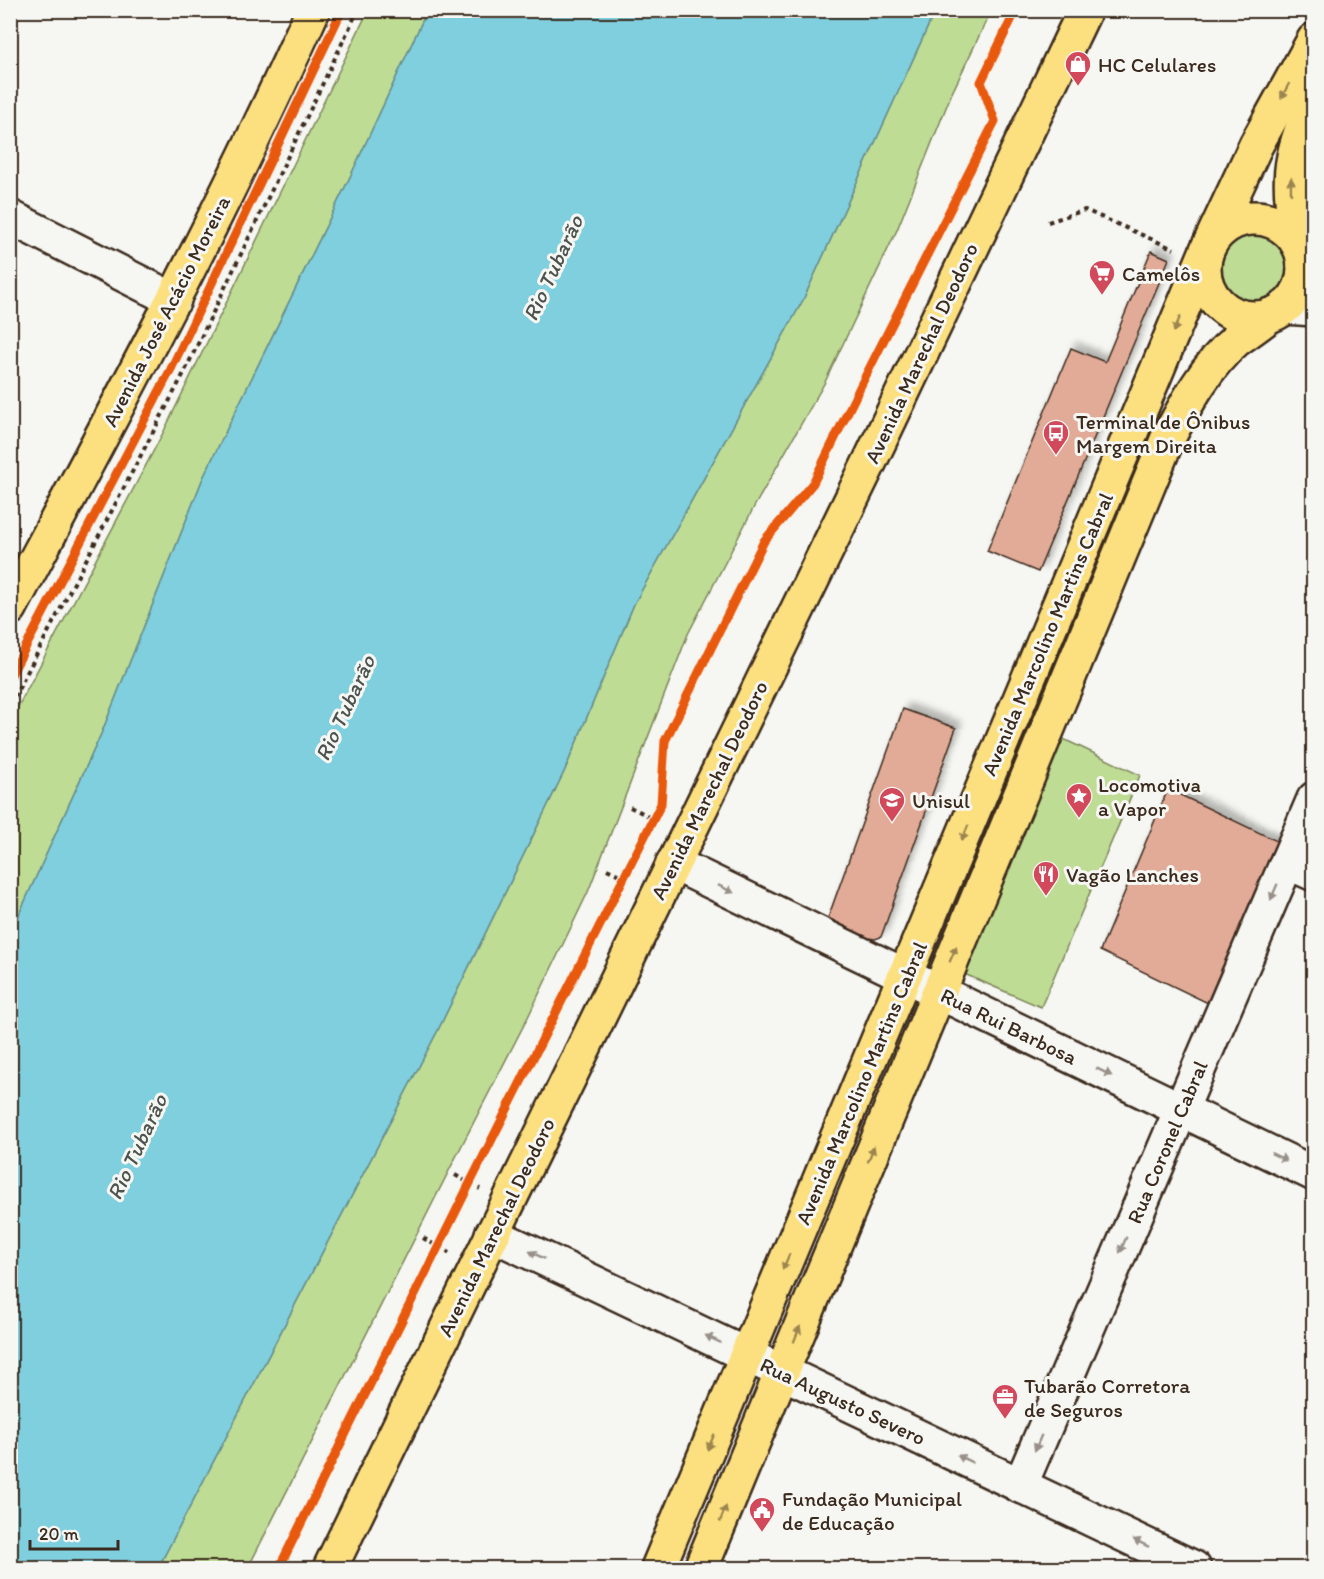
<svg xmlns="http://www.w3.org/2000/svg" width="1324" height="1579" viewBox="0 0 1324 1579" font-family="Itim,sans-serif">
  <defs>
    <filter id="shadow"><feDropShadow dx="5.5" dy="-5.5" stdDeviation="3" flood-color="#0004"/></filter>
  </defs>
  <rect width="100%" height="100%" fill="#f6f6f2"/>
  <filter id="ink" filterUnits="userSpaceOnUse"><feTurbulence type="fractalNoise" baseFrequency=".0167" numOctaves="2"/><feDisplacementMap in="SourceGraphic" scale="12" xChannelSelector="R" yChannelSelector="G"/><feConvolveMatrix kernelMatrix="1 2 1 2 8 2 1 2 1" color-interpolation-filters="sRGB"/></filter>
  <g filter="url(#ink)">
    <g fill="#bedc94" stroke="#7c8359" stroke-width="1.5">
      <path d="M368 11H427L351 175 203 478 102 732 11 932V720L164 431Z"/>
      <path d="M935 11H991L951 95 897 230 825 382 754 507 688 634 588 892 528 1017 462 1145 248 1568H158L438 1030 564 772 634 604 803 300Z"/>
      <circle cx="1254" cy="267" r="40"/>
      <path d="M1059 737 1140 775 1041 1007 962 973Z"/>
    </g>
    <path fill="#80cfde" stroke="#648d91" stroke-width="1.5" d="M427 11H935L803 300 634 604 564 772 438 1030 158 1568H11V932L102 732 203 478 351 175Z"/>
    <g fill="#e2ab98" stroke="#3b2a1e" stroke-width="1.5" filter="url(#shadow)">
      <path d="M1151 251 1169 259 1038 572 987 551 1071 348 1105 362Z"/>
      <path d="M903 709 956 728 881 937 875 939 868 938 828 918Z"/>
      <path d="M1168 789 1279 842 1210 1004 1100 951Z"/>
    </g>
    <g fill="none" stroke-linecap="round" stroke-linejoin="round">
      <g stroke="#3b2a1e" stroke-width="38">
        <g id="minor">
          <path d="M10 217 174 300"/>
          <path d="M1304 266 1314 276"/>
          <path d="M1285 307 1314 309"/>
          <path d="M1287 862 1314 874"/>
          <path d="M673 863 1314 1174"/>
          <path d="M492 1234 1194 1568"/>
          <path d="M1020 1486 1314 799"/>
        </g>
      </g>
      <g stroke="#3b2a1e" stroke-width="38">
        <g id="major">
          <circle cx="1254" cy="268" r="50"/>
          <path d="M1298 244C1288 183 1286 159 1314 101"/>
          <path d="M10 608C115 411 222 214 313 10"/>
          <path d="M330 1568 871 459 1085 10"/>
          <path d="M658 1568 1207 250 1256 145 1314 40"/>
          <path d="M701 1568 1167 440C1186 404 1205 367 1236 340 1247 332 1259 324 1270 315"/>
        </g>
      </g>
      <g stroke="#3b2a1e" stroke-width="4" stroke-dasharray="4.5 4.5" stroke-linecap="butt">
        <path d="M1048 222 1085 210 1174 249"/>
        <path d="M10 705 183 375 358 10"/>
        <path d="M630 807 659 821"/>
        <path d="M607 869 630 880"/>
        <path d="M455 1175 480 1189"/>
        <path d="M423 1238 449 1253"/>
      </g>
      <use href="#minor" stroke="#f6f6f2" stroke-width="33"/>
      <use href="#major" stroke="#fce080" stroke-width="33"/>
      <g stroke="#f6f6f2" stroke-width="13">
        <g id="cycleway">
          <path d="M10 677 171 369 342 10"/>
          <path d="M279 1568 470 1183 661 804 665 741 764 541 813 483 861 385 995 121 981 82 1016 10"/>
        </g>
      </g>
      <use href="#cycleway" stroke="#e8590c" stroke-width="9"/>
    </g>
    <defs><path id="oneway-solid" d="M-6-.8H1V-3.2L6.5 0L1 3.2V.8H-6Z" transform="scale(1.5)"/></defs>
    <g fill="#9c854f">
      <use href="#oneway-solid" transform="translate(1285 91) rotate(119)"/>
      <use href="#oneway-solid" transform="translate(1291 186) rotate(-89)"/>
      <use href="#oneway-solid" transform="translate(1177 324) rotate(113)"/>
      <use href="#oneway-solid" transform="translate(965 833) rotate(113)"/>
      <use href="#oneway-solid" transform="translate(953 954) rotate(-67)"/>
      <use href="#oneway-solid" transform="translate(871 1154) rotate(-68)"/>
      <use href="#oneway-solid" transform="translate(786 1262) rotate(113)"/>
      <use href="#oneway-solid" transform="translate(797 1334) rotate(-68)"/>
      <use href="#oneway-solid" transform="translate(711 1442) rotate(113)"/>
      <use href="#oneway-solid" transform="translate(723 1514) rotate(-68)"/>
    </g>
    <g fill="#989088">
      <use href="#oneway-solid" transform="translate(726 889) rotate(26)"/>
      <use href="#oneway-solid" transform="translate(1274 892) rotate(113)"/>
      <use href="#oneway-solid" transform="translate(1104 1072) rotate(26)"/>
      <use href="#oneway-solid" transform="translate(1279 1157) rotate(26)"/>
      <use href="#oneway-solid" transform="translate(1123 1245) rotate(113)"/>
      <use href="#oneway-solid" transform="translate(537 1255) rotate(-154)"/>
      <use href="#oneway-solid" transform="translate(713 1339) rotate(-154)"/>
      <use href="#oneway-solid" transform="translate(1038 1443) rotate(113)"/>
      <use href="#oneway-solid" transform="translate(965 1459) rotate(-154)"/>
      <use href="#oneway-solid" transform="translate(1141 1543) rotate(-154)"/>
    </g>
  </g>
  <defs>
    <g id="shop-pin" transform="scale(1.35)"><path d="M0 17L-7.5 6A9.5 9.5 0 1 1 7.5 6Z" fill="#d1495b" stroke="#f6f6f2"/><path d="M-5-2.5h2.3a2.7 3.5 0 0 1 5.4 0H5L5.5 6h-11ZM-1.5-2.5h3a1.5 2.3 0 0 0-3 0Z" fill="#fff"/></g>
    <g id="supermarket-pin" transform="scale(1.35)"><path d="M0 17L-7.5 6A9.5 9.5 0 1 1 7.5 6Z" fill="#d1495b" stroke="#f6f6f2"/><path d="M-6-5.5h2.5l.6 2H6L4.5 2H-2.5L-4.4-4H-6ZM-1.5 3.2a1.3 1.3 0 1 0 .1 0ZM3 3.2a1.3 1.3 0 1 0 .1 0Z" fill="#fff"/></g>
    <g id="bus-pin" transform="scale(1.35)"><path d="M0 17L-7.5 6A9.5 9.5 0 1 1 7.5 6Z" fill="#d1495b" stroke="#f6f6f2"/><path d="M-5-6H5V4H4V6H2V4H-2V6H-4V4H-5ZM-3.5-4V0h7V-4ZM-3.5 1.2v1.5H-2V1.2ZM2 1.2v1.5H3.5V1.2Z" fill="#fff"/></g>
    <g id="sight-pin" transform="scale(1.35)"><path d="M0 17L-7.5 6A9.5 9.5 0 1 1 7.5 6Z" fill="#d1495b" stroke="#f6f6f2"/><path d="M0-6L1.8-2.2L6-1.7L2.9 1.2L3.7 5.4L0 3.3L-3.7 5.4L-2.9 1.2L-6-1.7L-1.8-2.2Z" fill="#fff"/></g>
    <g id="university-pin" transform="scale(1.35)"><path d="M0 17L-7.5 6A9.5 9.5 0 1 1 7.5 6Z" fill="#d1495b" stroke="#f6f6f2"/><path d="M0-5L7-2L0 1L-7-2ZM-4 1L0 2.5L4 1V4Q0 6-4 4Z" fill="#fff"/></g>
    <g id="restaurant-pin" transform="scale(1.35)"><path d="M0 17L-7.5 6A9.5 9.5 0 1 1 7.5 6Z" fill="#d1495b" stroke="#f6f6f2"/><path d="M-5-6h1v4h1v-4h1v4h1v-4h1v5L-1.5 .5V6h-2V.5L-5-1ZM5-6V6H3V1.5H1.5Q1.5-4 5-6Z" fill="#fff"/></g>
    <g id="office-pin" transform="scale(1.35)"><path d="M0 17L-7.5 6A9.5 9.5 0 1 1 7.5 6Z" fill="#d1495b" stroke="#f6f6f2"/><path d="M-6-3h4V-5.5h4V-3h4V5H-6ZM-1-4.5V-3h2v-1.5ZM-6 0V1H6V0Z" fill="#fff"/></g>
    <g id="civic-pin" transform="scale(1.35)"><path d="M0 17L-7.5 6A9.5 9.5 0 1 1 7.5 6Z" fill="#d1495b" stroke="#f6f6f2"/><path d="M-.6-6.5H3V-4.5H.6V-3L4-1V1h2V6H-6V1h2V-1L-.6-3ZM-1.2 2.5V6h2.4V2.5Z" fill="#fff"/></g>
  </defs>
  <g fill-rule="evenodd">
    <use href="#shop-pin" x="1078" y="64"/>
    <use href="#supermarket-pin" x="1102" y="273"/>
    <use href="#bus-pin" x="1056" y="433"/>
    <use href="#sight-pin" x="1079" y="796"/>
    <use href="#university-pin" x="892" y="800"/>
    <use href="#restaurant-pin" x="1046" y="874"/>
    <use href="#office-pin" x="1005" y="1397"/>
    <use href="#civic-pin" x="762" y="1510"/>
  </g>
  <g text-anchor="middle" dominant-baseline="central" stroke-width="6" stroke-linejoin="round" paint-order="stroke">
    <g font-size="21" fill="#3b2a1e" stroke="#f6f6f2" text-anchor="start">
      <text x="1098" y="64">HC Celulares</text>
      <text x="1122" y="273">Camelôs</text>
      <text x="1076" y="421">Terminal de Ônibus<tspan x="1076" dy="24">Margem Direita</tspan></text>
      <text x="1098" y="784">Locomotiva<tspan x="1098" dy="24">a Vapor</tspan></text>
      <text x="912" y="800">Unisul</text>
      <text x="1066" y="874">Vagão Lanches</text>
      <text x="1024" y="1385">Tubarão Corretora<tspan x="1024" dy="24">de Seguros</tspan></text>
      <text x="782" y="1498">Fundação Municipal<tspan x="782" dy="24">de Educação</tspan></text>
    </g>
    <g font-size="21" fill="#3b2a1e" stroke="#f6f6f2">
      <text transform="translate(166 311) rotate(-63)">Avenida José Acácio Moreira</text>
      <text transform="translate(921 353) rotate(-65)">Avenida Marechal Deodoro</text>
      <text transform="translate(1047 634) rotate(-67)">Avenida Marcolino Martins Cabral</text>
      <text transform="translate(709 790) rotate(-64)">Avenida Marechal Deodoro</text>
      <text transform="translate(1009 1026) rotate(26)">Rua Rui Barbosa</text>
      <text transform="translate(861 1083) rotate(-67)">Avenida Marcolino Martins Cabral</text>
      <text transform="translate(1167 1142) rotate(-67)">Rua Coronel Cabral</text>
      <text transform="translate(496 1227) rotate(-64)">Avenida Marechal Deodoro</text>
      <text transform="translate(843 1401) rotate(25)">Rua Augusto Severo</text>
    </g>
    <g font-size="22" font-style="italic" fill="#4c534e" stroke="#f6f6f2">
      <text transform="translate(553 268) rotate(-65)">Rio Tubarão</text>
      <text transform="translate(345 708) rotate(-65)">Rio Tubarão</text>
      <text transform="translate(137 1147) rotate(-65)">Rio Tubarão</text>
    </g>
  </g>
  <rect width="1324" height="1579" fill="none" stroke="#f6f6f2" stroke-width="36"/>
  <rect x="18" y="18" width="1288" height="1543" fill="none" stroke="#3b2a1e" stroke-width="2" filter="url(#ink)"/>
  <path d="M30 1540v9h88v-9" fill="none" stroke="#3b2a1e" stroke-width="3"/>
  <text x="39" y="1540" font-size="18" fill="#3b2a1e" stroke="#f6f6f2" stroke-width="4.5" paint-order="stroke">20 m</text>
</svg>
